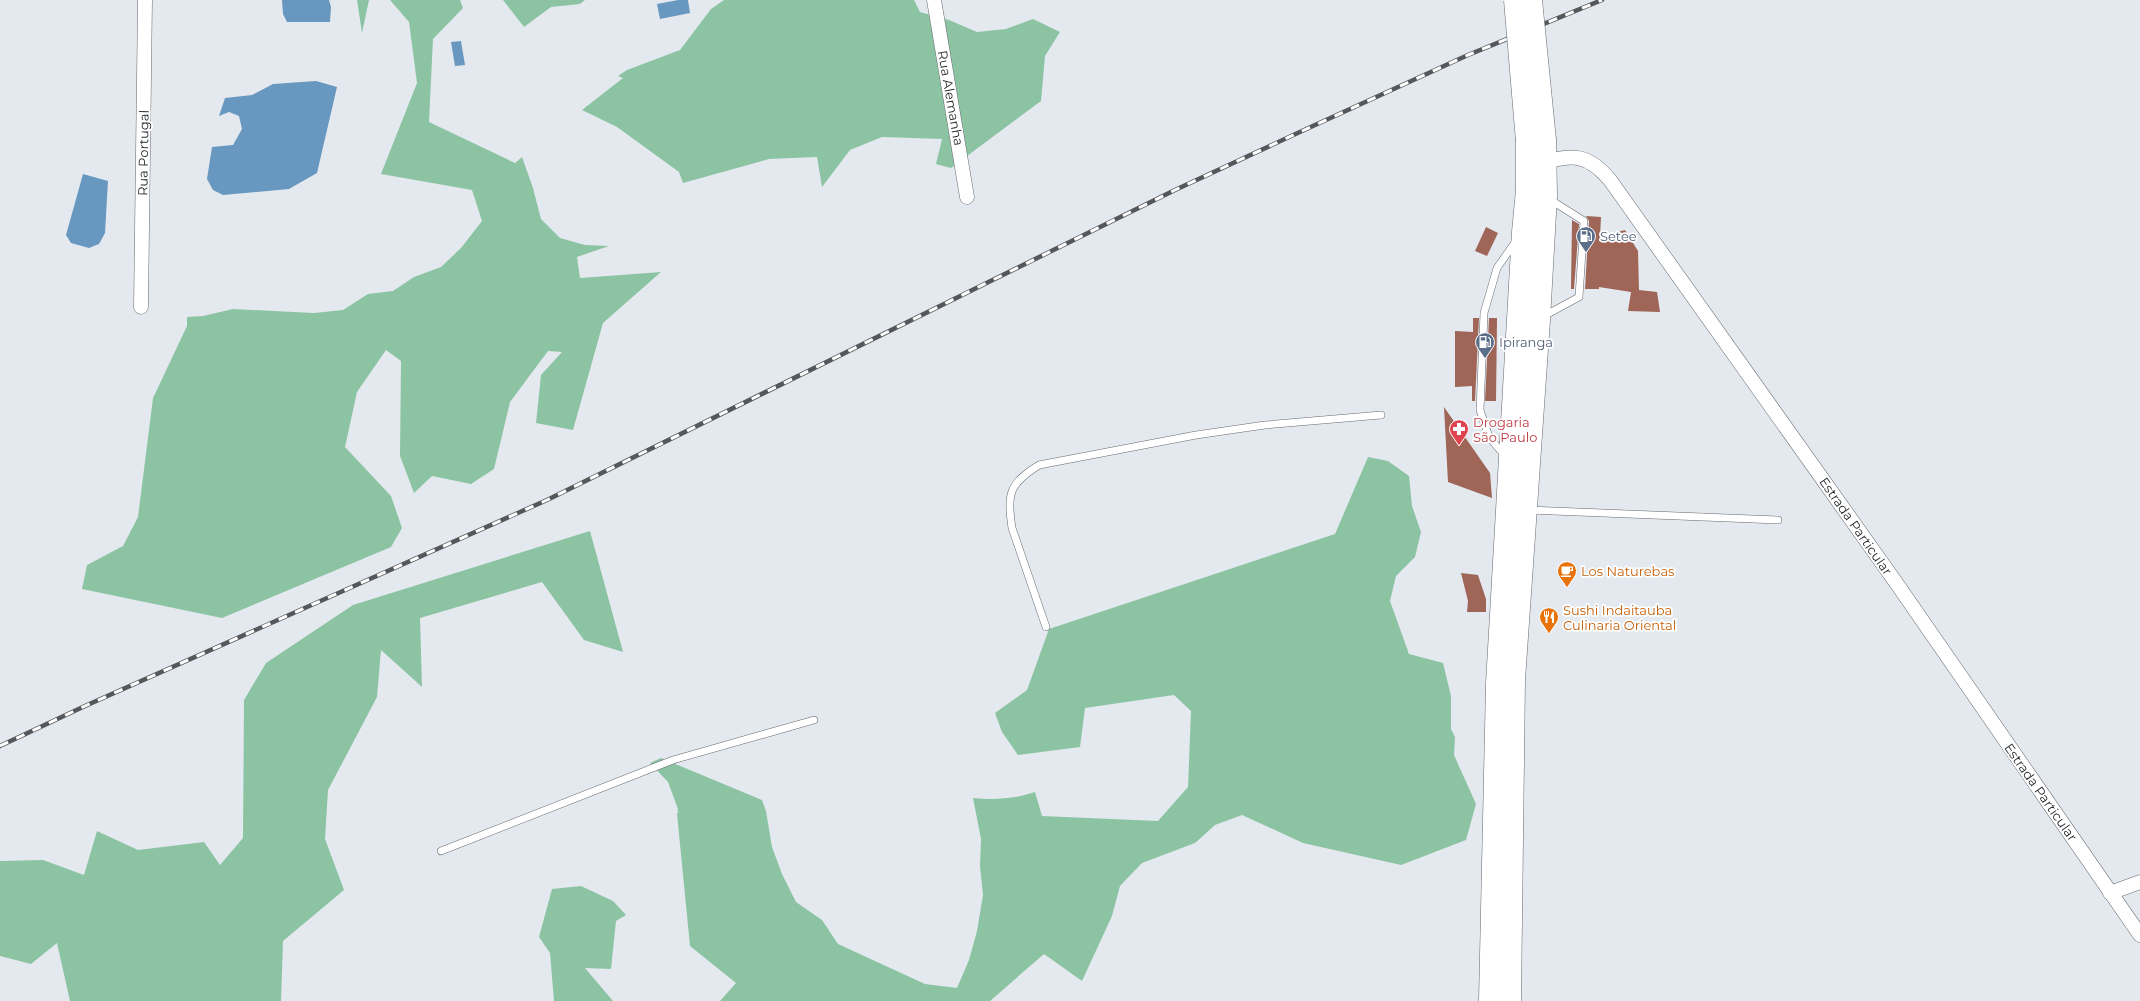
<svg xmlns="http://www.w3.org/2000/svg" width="2140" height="1001" viewBox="0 0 2140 1001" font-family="Montserrat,sans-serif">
  <rect width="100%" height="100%" fill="#e4e9ef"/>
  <g fill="#8cc4a3">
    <path d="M357 0H369L362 33Z"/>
    <path d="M390 0H460L463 8 433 39 429 122 515 163 522 157 533 188 541 219 560 238 585 245 609 246 577 257 580 278 661 272 603 323 573 430 536 423 541 375 562 352 548 351 510 402 494 469 471 484 432 476 414 493 400 456 401 361 386 350 357 392 345 447 391 496 402 528 391 547 222 618 82 589 87 565 123 546 138 517 153 398 187 326V317L203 316 233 309 314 313 343 310 368 294 393 291 414 277 441 267 461 248 482 221 472 190 381 174 417 83 409 22Z"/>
    <path d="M503 0H585L580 4 551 7 524 27Z"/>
    <path d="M724 0H914L920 12 949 20 977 32 1006 29 1033 19 1060 32 1045 56 1041 101 951 168 936 164 942 139 882 137 850 150 822 187 817 157 769 159 683 183 679 172 617 127 582 110 623 78 618 76 627 70 680 50 711 9Z"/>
    <path d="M1368 457 1388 461 1409 476 1412 506 1421 532 1415 557 1396 576 1390 601 1409 654 1443 663 1451 696V729L1455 737 1454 755 1476 804 1466 840 1401 865 1303 843 1242 815 1215 825 1195 843 1142 863 1120 886 1112 916 1082 981 1044 954 990 1001H720L736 983 690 946 677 814 679 811 677 812 678 809 668 782 650 763 661 758 762 800 766 811 772 847 782 874 796 902 822 920 838 944 925 984 957 988 969 960 977 931 983 895 980 866 981 839 973 798C994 800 1015 799 1035 792L1042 816 1158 821 1188 787 1191 711 1174 695 1085 708 1080 747 1018 755 1002 732 995 713 1027 690 1049 629 1335 534Z"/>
    <path d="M590 531 623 652 584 640 542 582 420 618 422 687 381 650 377 697 328 790 325 839 344 890 283 941 281 1001H70L57 943 31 964 0 956V861L43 860 84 875 97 831 138 850 204 842 220 865 243 838 244 700 266 663 353 605Z"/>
    <path d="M581 886 613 901 626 915 616 921 611 969 585 968 613 1001H554L550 953 539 937 552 889Z"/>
  </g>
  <g fill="#6898bf">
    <path d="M282 0H329L331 7 330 22H287L283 14Z"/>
    <path d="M678 0H688L690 13 660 19 657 4Z"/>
    <path d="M461 41 465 65 455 66 451 42Z"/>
    <path d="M316 81 337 87 317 173 289 189 223 195 213 190 207 179 212 147 233 145 242 129 239 116 229 112 219 116 225 98 252 95 273 84Z"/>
    <path d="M83 174 108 181 105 233 99 244 89 248 71 243 66 235Z"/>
  </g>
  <g fill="#9f6556">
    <path d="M1586 216 1601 217 1600 237 1625 230 1638 251 1639 290 1657 292 1660 312 1628 311 1631 292 1599 287V289H1585L1589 221Z"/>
    <path d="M1572 220 1579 224 1574 289H1571Z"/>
    <path d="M1486 227 1498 233 1487 256 1475 251Z"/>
    <path d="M1473 318H1479L1475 401H1472V386L1455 387V331L1473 332Z"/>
    <path d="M1489 318H1497L1496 401H1485Z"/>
    <path d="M1444 407 1490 473 1492 498 1448 482Z"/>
    <path d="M1461 573 1478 575 1486 599V612H1467L1468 601Z"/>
  </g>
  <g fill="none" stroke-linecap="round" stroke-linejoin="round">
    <g stroke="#65696e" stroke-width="8">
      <g id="service">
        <path d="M1542 317 1579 297 1584 221 1549 199"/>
        <path d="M1506 457 1489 437 1480 410 1484 313 1497 268 1516 241"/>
        <path d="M1528 510 1778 520"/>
        <path d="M1046 627 1012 528C1007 493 1009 484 1039 465L1196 435 1265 425 1381 415"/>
        <path d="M441 851 673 760 814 720"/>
      </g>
    </g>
    <g stroke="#65696e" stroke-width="15">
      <g id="minor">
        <path d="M934 0 967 197"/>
        <path d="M1538 163C1571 156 1586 151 1610 180L1897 584 2140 935"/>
        <path d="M141 307 145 0"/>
        <path d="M2110 893 2140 882"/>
      </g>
    </g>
    <g stroke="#65696e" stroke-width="23">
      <g id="primary">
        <path d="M1490 1001 1497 684 1523 232 1527 190V141"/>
        <path d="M1510 1001 1514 680 1539 320 1546 196 1545 140"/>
      </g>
    </g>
    <use href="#service" stroke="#fff" stroke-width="7"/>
    <use href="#minor" stroke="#fff" stroke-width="14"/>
    <use href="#primary" stroke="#fff" stroke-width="22"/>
    <g stroke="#55585b" stroke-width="4.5">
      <path id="rail" d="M0 746 85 706 547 500 1175 190 1302 131 1468 55 1602 0"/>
    </g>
    <use href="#rail" stroke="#fff" stroke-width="3" stroke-dasharray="9" stroke-linecap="butt"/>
    <g stroke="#65696e" stroke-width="23" stroke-linecap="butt">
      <g id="primary-bridge">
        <path d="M1515 0 1527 141"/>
        <path d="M1531 0 1545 140"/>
      </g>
    </g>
    <use href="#primary-bridge" stroke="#fff" stroke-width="22"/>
  </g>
  <defs>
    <g id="fuel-pin" transform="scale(1)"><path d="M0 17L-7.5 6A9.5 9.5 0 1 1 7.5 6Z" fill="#5c6f8a" stroke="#fff"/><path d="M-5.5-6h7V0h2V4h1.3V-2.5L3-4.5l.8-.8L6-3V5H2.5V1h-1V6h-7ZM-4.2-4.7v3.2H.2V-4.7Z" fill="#fff"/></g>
    <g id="pharmacy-pin" transform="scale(1)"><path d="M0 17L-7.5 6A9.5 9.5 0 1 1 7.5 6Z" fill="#e0444e" stroke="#fff"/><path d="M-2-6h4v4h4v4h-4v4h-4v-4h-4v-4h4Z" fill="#fff"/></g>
    <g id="cafe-pin" transform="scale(1)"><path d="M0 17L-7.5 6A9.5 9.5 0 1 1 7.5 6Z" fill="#e8710a" stroke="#fff"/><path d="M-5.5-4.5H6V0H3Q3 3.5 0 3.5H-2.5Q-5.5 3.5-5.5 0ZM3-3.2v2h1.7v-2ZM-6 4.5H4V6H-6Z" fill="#fff"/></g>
    <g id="restaurant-pin" transform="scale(1)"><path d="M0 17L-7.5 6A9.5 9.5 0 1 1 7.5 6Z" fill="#e8710a" stroke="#fff"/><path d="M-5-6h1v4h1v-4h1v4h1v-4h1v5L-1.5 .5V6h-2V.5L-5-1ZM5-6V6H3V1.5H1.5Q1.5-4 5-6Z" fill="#fff"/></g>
  </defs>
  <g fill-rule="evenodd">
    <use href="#fuel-pin" x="1586" y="236"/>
    <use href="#fuel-pin" x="1485" y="342"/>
    <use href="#pharmacy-pin" x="1459" y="429"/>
    <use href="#cafe-pin" x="1567" y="571"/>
    <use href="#restaurant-pin" x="1549" y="617"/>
  </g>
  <g text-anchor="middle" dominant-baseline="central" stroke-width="3.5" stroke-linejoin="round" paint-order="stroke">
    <g font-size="13" fill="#27292b" stroke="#fff">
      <text transform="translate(951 98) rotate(80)">Rua Alemanha</text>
      <text transform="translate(143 153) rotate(-89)">Rua Portugal</text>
      <text transform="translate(1856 526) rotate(55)">Estrada Particular</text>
      <text transform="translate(2041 792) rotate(55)">Estrada Particular</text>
    </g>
    <g font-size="13" fill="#4e5e75" stroke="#fff" text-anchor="start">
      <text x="1600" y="236">Setee</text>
      <text x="1499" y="342">Ipiranga</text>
    </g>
    <g font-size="13" fill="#be3a42" stroke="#fff" text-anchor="start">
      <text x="1473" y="422">Drogaria<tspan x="1473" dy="15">São Paulo</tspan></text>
    </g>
    <g font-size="13" fill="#c56008" stroke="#fff" text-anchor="start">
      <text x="1581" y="571">Los Naturebas</text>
      <text x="1563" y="610">Sushi Indaitauba<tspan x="1563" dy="15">Culinaria Oriental</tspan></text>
    </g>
  </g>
</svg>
